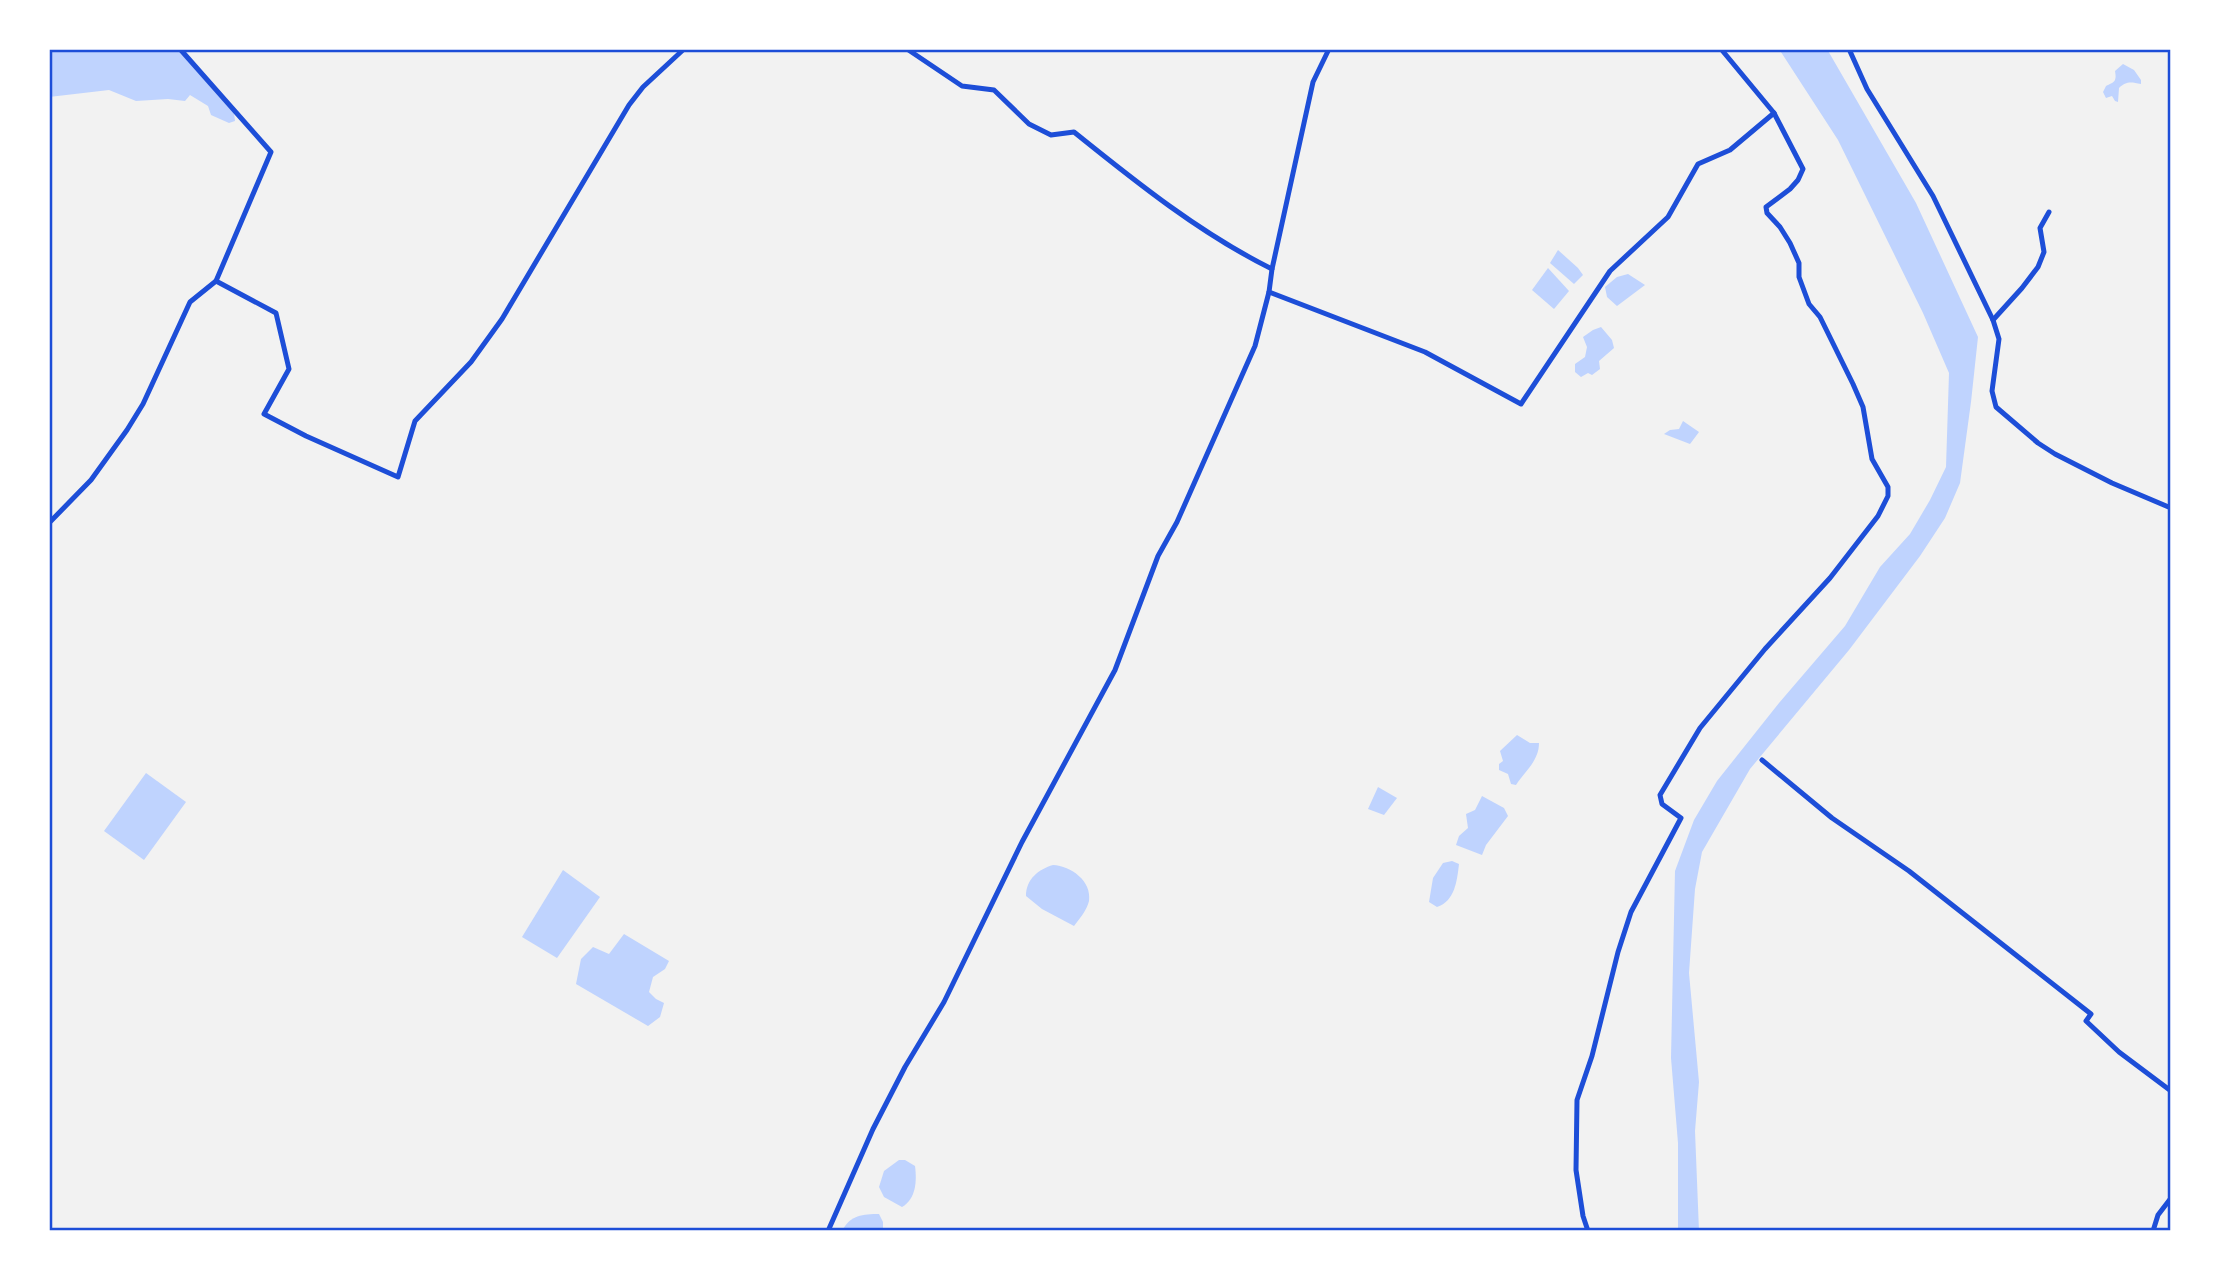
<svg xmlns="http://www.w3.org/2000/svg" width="2220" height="1280" viewBox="0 0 2220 1280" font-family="'Sofia Sans Condensed',sans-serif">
  <rect width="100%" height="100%" fill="#f2f2f2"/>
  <g fill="#bfd3fe">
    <path d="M49 49H177L234 113 235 121 229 123 211 115 208 106 190 95 185 101 168 99 136 101 109 90 49 97Z"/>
    <path d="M1779 49H1827L1916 203 1978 337 1971 402 1960 483 1945 518 1920 556 1849 650 1750 769 1702 852 1695 889 1689 973 1699 1082 1695 1131 1699 1231H1678V1143L1671 1058 1675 871 1694 820 1717 781 1779 703 1845 626 1880 567 1910 534 1930 500 1946 467 1949 373 1923 313 1838 140Z"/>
    <path d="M2123 64 2134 70 2141 80V84C2131 82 2126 81 2119 88L2118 102 2115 101 2112 96 2106 98 2103 92 2106 86C2114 82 2117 82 2115 71Z"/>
    <path d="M1558 250 1578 268 1583 275 1574 284 1550 263Z"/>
    <path d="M1548 268 1569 291 1554 309 1532 290Z"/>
    <path d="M1628 274 1645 285 1617 306 1607 297 1605 287 1617 277Z"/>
    <path d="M1601 327 1612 340 1614 348 1599 361 1600 369 1592 375 1588 373 1581 377 1575 372V364L1585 357 1587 347 1583 337 1593 330Z"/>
    <path d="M1683 421 1699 432 1690 444 1664 434 1670 430 1679 429Z"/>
    <path d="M1517 735 1530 743H1539C1539 761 1525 771 1516 785L1511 784 1508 774 1499 770V764L1503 761 1500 751Z"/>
    <path d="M146 773 186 802 144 860 104 831Z"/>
    <path d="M1378 787 1397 798 1384 815 1368 809Z"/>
    <path d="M1482 796 1504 808 1508 816 1486 845 1482 855 1456 845 1459 836 1468 828 1466 814 1475 810Z"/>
    <path d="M1452 861 1459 864C1457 881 1455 901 1437 907L1429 902 1433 878 1443 863Z"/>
    <path d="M1053 865C1071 866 1092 881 1089 901 1087 910 1080 918 1074 926L1042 909 1026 896C1026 879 1039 869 1053 865Z"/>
    <path d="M563 870 600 897 557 958 522 937Z"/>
    <path d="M624 934 669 961 665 969 653 977 649 992 656 999 664 1003 660 1017 648 1026 576 984 581 959 593 947 609 954Z"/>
    <path d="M899 1160H905L915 1166C917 1181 916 1199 902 1207L884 1197 879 1187 884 1171Z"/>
    <path d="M879 1214 883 1222V1231H842C850 1215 863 1214 879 1214Z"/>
  </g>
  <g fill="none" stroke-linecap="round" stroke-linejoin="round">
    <g stroke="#1d4ed8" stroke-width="5">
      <path d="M180 49 271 152 216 281 276 313 289 369 264 414 306 436 398 477 415 421 471 362 502 319 629 105 643 87 684 49"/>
      <path d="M907 49 962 86 994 90 1029 124 1051 135 1074 132C1136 182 1201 234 1272 269L1269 292 1425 352 1521 404 1610 271 1668 217 1698 164 1730 150 1774 113"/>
      <path d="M1849 49 1867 89 1933 196 1993 320 1999 339 1992 391 1996 407 2038 443 2055 454 2112 483 2171 508"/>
      <path d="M1272 269 1313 82 1329 49"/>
      <path d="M1993 320 2022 288 2038 267 2044 252 2040 228 2049 212"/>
      <path d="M49 523 91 480 127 430 143 404 190 302 216 281"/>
      <path d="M1762 760 1832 818 1909 871 2091 1014 2086 1021 2119 1052 2171 1091"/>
      <path d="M828 1231 873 1129 905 1067 944 1002 1022 842 1115 670 1158 556 1177 522 1255 346 1269 292"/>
      <path d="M1588 1231 1583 1216 1576 1170 1577 1100 1592 1056 1618 952 1631 912 1681 818 1662 804 1660 795 1700 728 1765 649 1830 578 1878 516 1888 496V487L1872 459 1863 407 1853 384 1820 317 1809 304 1799 277V263L1790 243 1780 227 1767 213 1766 207 1790 189 1798 180 1803 169 1774 113 1721 49"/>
      <path d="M2153 1231 2158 1215 2171 1198"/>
    </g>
  </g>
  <rect width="2220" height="1280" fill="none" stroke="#ffffff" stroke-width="102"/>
  <rect x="51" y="51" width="2118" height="1178" fill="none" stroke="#1d4ed8" stroke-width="2.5"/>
</svg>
